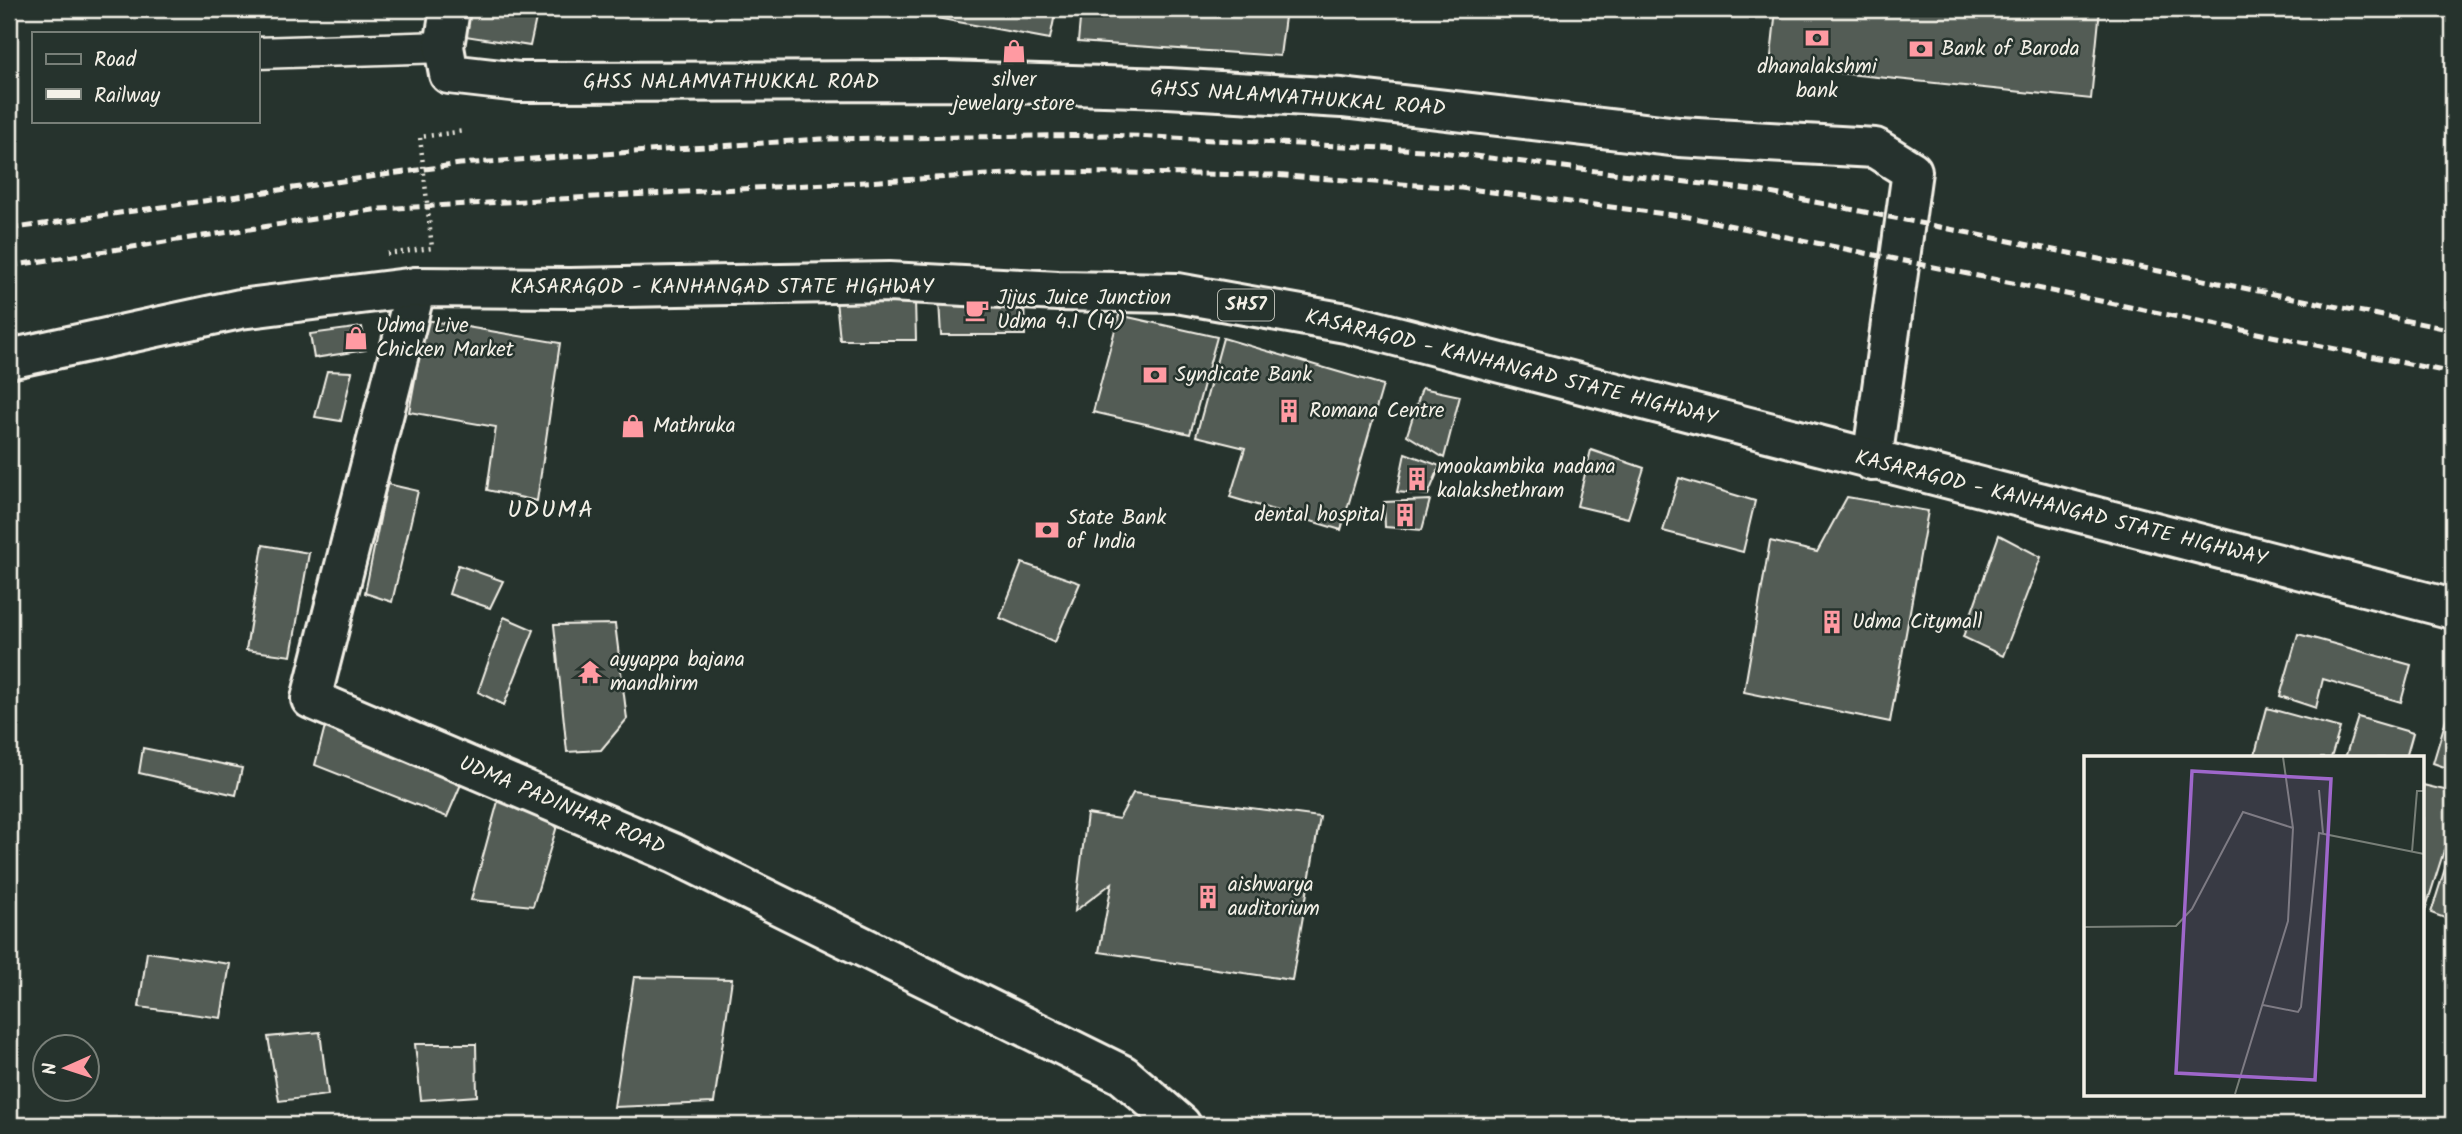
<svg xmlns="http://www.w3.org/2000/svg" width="2462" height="1134" viewBox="0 0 2462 1134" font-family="Kalam,sans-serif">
  <rect width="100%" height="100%" fill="#26332d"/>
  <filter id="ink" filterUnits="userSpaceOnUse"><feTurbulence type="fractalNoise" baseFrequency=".0143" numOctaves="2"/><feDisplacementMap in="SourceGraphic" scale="14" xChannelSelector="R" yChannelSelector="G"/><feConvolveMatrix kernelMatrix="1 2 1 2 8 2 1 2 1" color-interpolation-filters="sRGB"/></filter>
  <g filter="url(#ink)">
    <g fill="#525c55" stroke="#f4f1e8" stroke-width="2">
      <path d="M462 9H538L530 46 459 35Z"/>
      <path d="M910 9H1056L1050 39 909 13Z"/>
      <path d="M1081 9H1286L1280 56 1078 42Z"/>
      <path d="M1776 9H2100L2091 99 1770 66Z"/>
      <path d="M915 299 916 340H840L836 300Z"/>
      <path d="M1024 300 1025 335H941L939 301Z"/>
      <path d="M1119 315 1217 337 1190 434 1093 412Z"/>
      <path d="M426 320 560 343 537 501 487 490 496 427 409 412Z"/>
      <path d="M362 327 366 350 314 358 310 334Z"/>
      <path d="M1223 338 1383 385 1341 530 1230 497 1245 448 1196 436Z"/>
      <path d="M327 371 352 372 341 421 315 417Z"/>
      <path d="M1422 388 1460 396 1444 458 1407 435Z"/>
      <path d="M1591 450 1644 468 1628 518 1577 506Z"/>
      <path d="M1405 453 1440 466 1428 495 1397 492Z"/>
      <path d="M1679 478 1755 501 1743 552 1663 531Z"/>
      <path d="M387 484 418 491 392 602 365 593Z"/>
      <path d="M1847 497 1928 511 1890 722 1744 692 1770 541 1817 552Z"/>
      <path d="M1430 500 1422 530 1385 527 1384 502Z"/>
      <path d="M1999 535 2041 557 2003 656 1963 637Z"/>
      <path d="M263 545 309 553 291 656 246 650Z"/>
      <path d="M1022 563 1080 583 1055 642 1000 618Z"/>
      <path d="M458 565 503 581 490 608 449 594Z"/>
      <path d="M504 617 534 630 504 705 478 692Z"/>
      <path d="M615 624 627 719 601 750 567 752 554 625Z"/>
      <path d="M2298 634 2411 665 2401 702 2323 679 2316 708 2280 696Z"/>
      <path d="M2453 696V770L2433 763Z"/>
      <path d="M2267 708 2340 728 2331 758H2254Z"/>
      <path d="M2358 717 2413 733 2406 758H2345Z"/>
      <path d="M325 726 462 782 447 817 315 765Z"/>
      <path d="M143 748 242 768 236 795 139 773Z"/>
      <path d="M2423 785 2453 792V822L2422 920Z"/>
      <path d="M1133 793 1320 817 1292 980 1099 952 1112 883 1075 911 1087 814 1119 819Z"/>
      <path d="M500 794 563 806 533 906 471 900Z"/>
      <path d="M2453 843V921L2431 913Z"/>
      <path d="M147 952 230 964 221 1018 139 1007Z"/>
      <path d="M634 977 732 979 714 1103 614 1107Z"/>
      <path d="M320 1032 328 1095 279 1101 268 1037Z"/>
      <path d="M415 1044H476L477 1096 421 1100Z"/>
    </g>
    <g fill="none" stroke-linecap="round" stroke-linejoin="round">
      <g stroke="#f4f1e8" stroke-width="35">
        <path id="minor" d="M257 53 444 47"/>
      </g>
      <g stroke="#f4f1e8" stroke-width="44">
        <path id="tertiary" d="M416 287 311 699 675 854 1123 1075 1181 1125"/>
      </g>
      <g stroke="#f4f1e8" stroke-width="44">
        <path id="secondary" d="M450 9 444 47 449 74 519 82 945 81 1168 88 1342 98 1679 137 1875 148 1912 171 1872 461"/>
      </g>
      <g stroke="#f4f1e8" stroke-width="44">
        <path id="primary" d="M9 359 240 309 416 287 570 288 889 282 1058 291 1177 293 1346 323 2453 609"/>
      </g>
      <use href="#minor" stroke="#26332d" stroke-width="30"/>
      <use href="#tertiary" stroke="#26332d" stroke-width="38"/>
      <use href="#secondary" stroke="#26332d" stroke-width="38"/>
      <use href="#primary" stroke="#26332d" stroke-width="38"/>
      <g stroke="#f4f1e8" stroke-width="5" stroke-dasharray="10 5" stroke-linecap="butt">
        <path d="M9 229 460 164 821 139 1110 135 1425 150 1760 191 2453 330"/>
        <path d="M9 266 379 209 1043 172 1272 175 1461 188 1689 217 2453 373"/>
      </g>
      <path stroke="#f4f1e8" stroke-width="4.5" stroke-dasharray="2 5" stroke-linecap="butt" d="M387 254 432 248 420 137 465 131"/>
    </g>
  </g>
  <defs>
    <g id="bank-bare" transform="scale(1.89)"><path d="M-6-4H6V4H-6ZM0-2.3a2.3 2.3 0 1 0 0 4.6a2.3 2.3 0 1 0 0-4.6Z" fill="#ff9aa2" stroke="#26332d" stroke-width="2.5" paint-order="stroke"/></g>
    <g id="shop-bare" transform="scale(1.89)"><path d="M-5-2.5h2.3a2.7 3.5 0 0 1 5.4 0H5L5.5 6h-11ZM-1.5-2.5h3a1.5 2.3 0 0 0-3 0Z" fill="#ff9aa2" stroke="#26332d" stroke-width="2.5" paint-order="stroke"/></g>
    <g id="cafe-bare" transform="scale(1.89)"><path d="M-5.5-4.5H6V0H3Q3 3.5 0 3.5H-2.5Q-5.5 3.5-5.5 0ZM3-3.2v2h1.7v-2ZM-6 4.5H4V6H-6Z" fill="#ff9aa2" stroke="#26332d" stroke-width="2.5" paint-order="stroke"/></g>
    <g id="building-bare" transform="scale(1.89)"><path d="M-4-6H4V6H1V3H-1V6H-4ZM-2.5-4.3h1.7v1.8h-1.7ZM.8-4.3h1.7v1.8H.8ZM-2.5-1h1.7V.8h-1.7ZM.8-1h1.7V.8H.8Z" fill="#ff9aa2" stroke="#26332d" stroke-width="2.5" paint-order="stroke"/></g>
    <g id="temple-bare" transform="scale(1.89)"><path d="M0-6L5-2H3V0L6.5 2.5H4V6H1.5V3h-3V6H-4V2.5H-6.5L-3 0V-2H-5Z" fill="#ff9aa2" stroke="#26332d" stroke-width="2.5" paint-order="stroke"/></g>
  </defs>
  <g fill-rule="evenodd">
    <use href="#bank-bare" x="1817" y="38"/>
    <use href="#bank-bare" x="1921" y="49"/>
    <use href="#shop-bare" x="1014" y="51"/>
    <use href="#cafe-bare" x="977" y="310"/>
    <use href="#shop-bare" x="356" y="338"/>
    <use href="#bank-bare" x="1155" y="375"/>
    <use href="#building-bare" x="1289" y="411"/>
    <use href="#shop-bare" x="633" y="426"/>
    <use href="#building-bare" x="1417" y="479"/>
    <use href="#building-bare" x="1405" y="515"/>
    <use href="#bank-bare" x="1047" y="530"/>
    <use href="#building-bare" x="1832" y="622"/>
    <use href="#temple-bare" x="590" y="672"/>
    <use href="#building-bare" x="1208" y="897"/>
  </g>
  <g text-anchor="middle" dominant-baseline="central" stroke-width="5" stroke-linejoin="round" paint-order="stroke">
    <rect fill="#26332d" stroke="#b6b8b0" stroke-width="2" x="1218" y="289.5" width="56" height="31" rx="5"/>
    <g font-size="19" font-weight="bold" fill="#f4f1e8">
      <text x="1246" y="305">SH57</text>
    </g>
    <g font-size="21" fill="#f4f1e8" stroke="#26332d" text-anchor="start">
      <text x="1941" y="49">Bank of Baroda</text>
      <text x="1817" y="67" text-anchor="middle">dhanalakshmi<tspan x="1817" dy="24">bank</tspan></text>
      <text x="1014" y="80" text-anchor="middle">silver<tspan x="1014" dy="24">jewelary store</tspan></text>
      <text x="997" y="298">Jijus Juice Junction<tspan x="997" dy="24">Udma 4.1 (14)</tspan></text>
      <text x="376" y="326">Udma Live<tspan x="376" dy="24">Chicken Market</tspan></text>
      <text x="1175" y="375">Syndicate Bank</text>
      <text x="1309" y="411">Romana Centre</text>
      <text x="653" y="426">Mathruka</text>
      <text x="1437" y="467">mookambika nadana<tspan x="1437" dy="24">kalakshethram</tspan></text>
      <text x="1385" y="515" text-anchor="end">dental hospital</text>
      <text x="1067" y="518">State Bank<tspan x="1067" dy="24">of India</tspan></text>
      <text x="1852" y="622">Udma Citymall</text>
      <text x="610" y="660">ayyappa bajana<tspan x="610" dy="24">mandhirm</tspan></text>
      <text x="1228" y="885">aishwarya<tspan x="1228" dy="24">auditorium</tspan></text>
    </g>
    <g font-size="21" fill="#f4f1e8" stroke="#26332d">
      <text x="731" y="82">GHSS NALAMVATHUKKAL ROAD</text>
      <text transform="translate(1298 99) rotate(4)">GHSS NALAMVATHUKKAL ROAD</text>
      <text x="722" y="287">KASARAGOD - KANHANGAD STATE HIGHWAY</text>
      <text transform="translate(1511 368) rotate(14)">KASARAGOD - KANHANGAD STATE HIGHWAY</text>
      <text transform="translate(2061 509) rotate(14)">KASARAGOD - KANHANGAD STATE HIGHWAY</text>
      <text transform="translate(562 806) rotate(23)">UDMA PADINHAR ROAD</text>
    </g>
    <g font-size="24" letter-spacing="2" fill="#f4f1e8" stroke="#26332d">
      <text x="551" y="510">UDUMA</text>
    </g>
  </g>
  <g transform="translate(2084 756)">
    <rect width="340" height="340" fill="#26332d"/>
    <path fill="none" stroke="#787f78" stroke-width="2" d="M235 34 239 77M328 96 333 35H340M0 171 92 170 108 153 159 56 209 72M179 249 214 256 217 251 235 77 340 98M151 338 204 165 209 72 199 1"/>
    <path fill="#9f67cb" fill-opacity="0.15" stroke="#9f67cb" stroke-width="3.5" d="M108 15 247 23 231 324 92 317Z"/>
    <rect width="340" height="340" fill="none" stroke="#f4f1e8" stroke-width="3.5"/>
  </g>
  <rect width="2462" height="1134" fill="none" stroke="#26332d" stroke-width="35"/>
  <rect x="18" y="18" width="2427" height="1099" fill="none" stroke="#f4f1e8" stroke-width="2.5" filter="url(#ink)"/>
  <rect x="32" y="32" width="228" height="91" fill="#26332d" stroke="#787f78" stroke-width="2"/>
  <rect x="46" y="54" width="35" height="10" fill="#26332d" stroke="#787f78" stroke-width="2"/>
  <text x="94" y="66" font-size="21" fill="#f4f1e8">Road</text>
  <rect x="46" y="89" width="35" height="10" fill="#f4f1e8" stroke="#787f78" stroke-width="2"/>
  <text x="94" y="102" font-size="21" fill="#f4f1e8">Railway</text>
  <g transform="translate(66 1068) rotate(267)"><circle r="33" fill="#26332d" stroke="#787f78" stroke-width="2"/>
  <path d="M0-5L12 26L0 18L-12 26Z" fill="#ff9aa2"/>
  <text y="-10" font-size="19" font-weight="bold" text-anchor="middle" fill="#f4f1e8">N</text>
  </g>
</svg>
